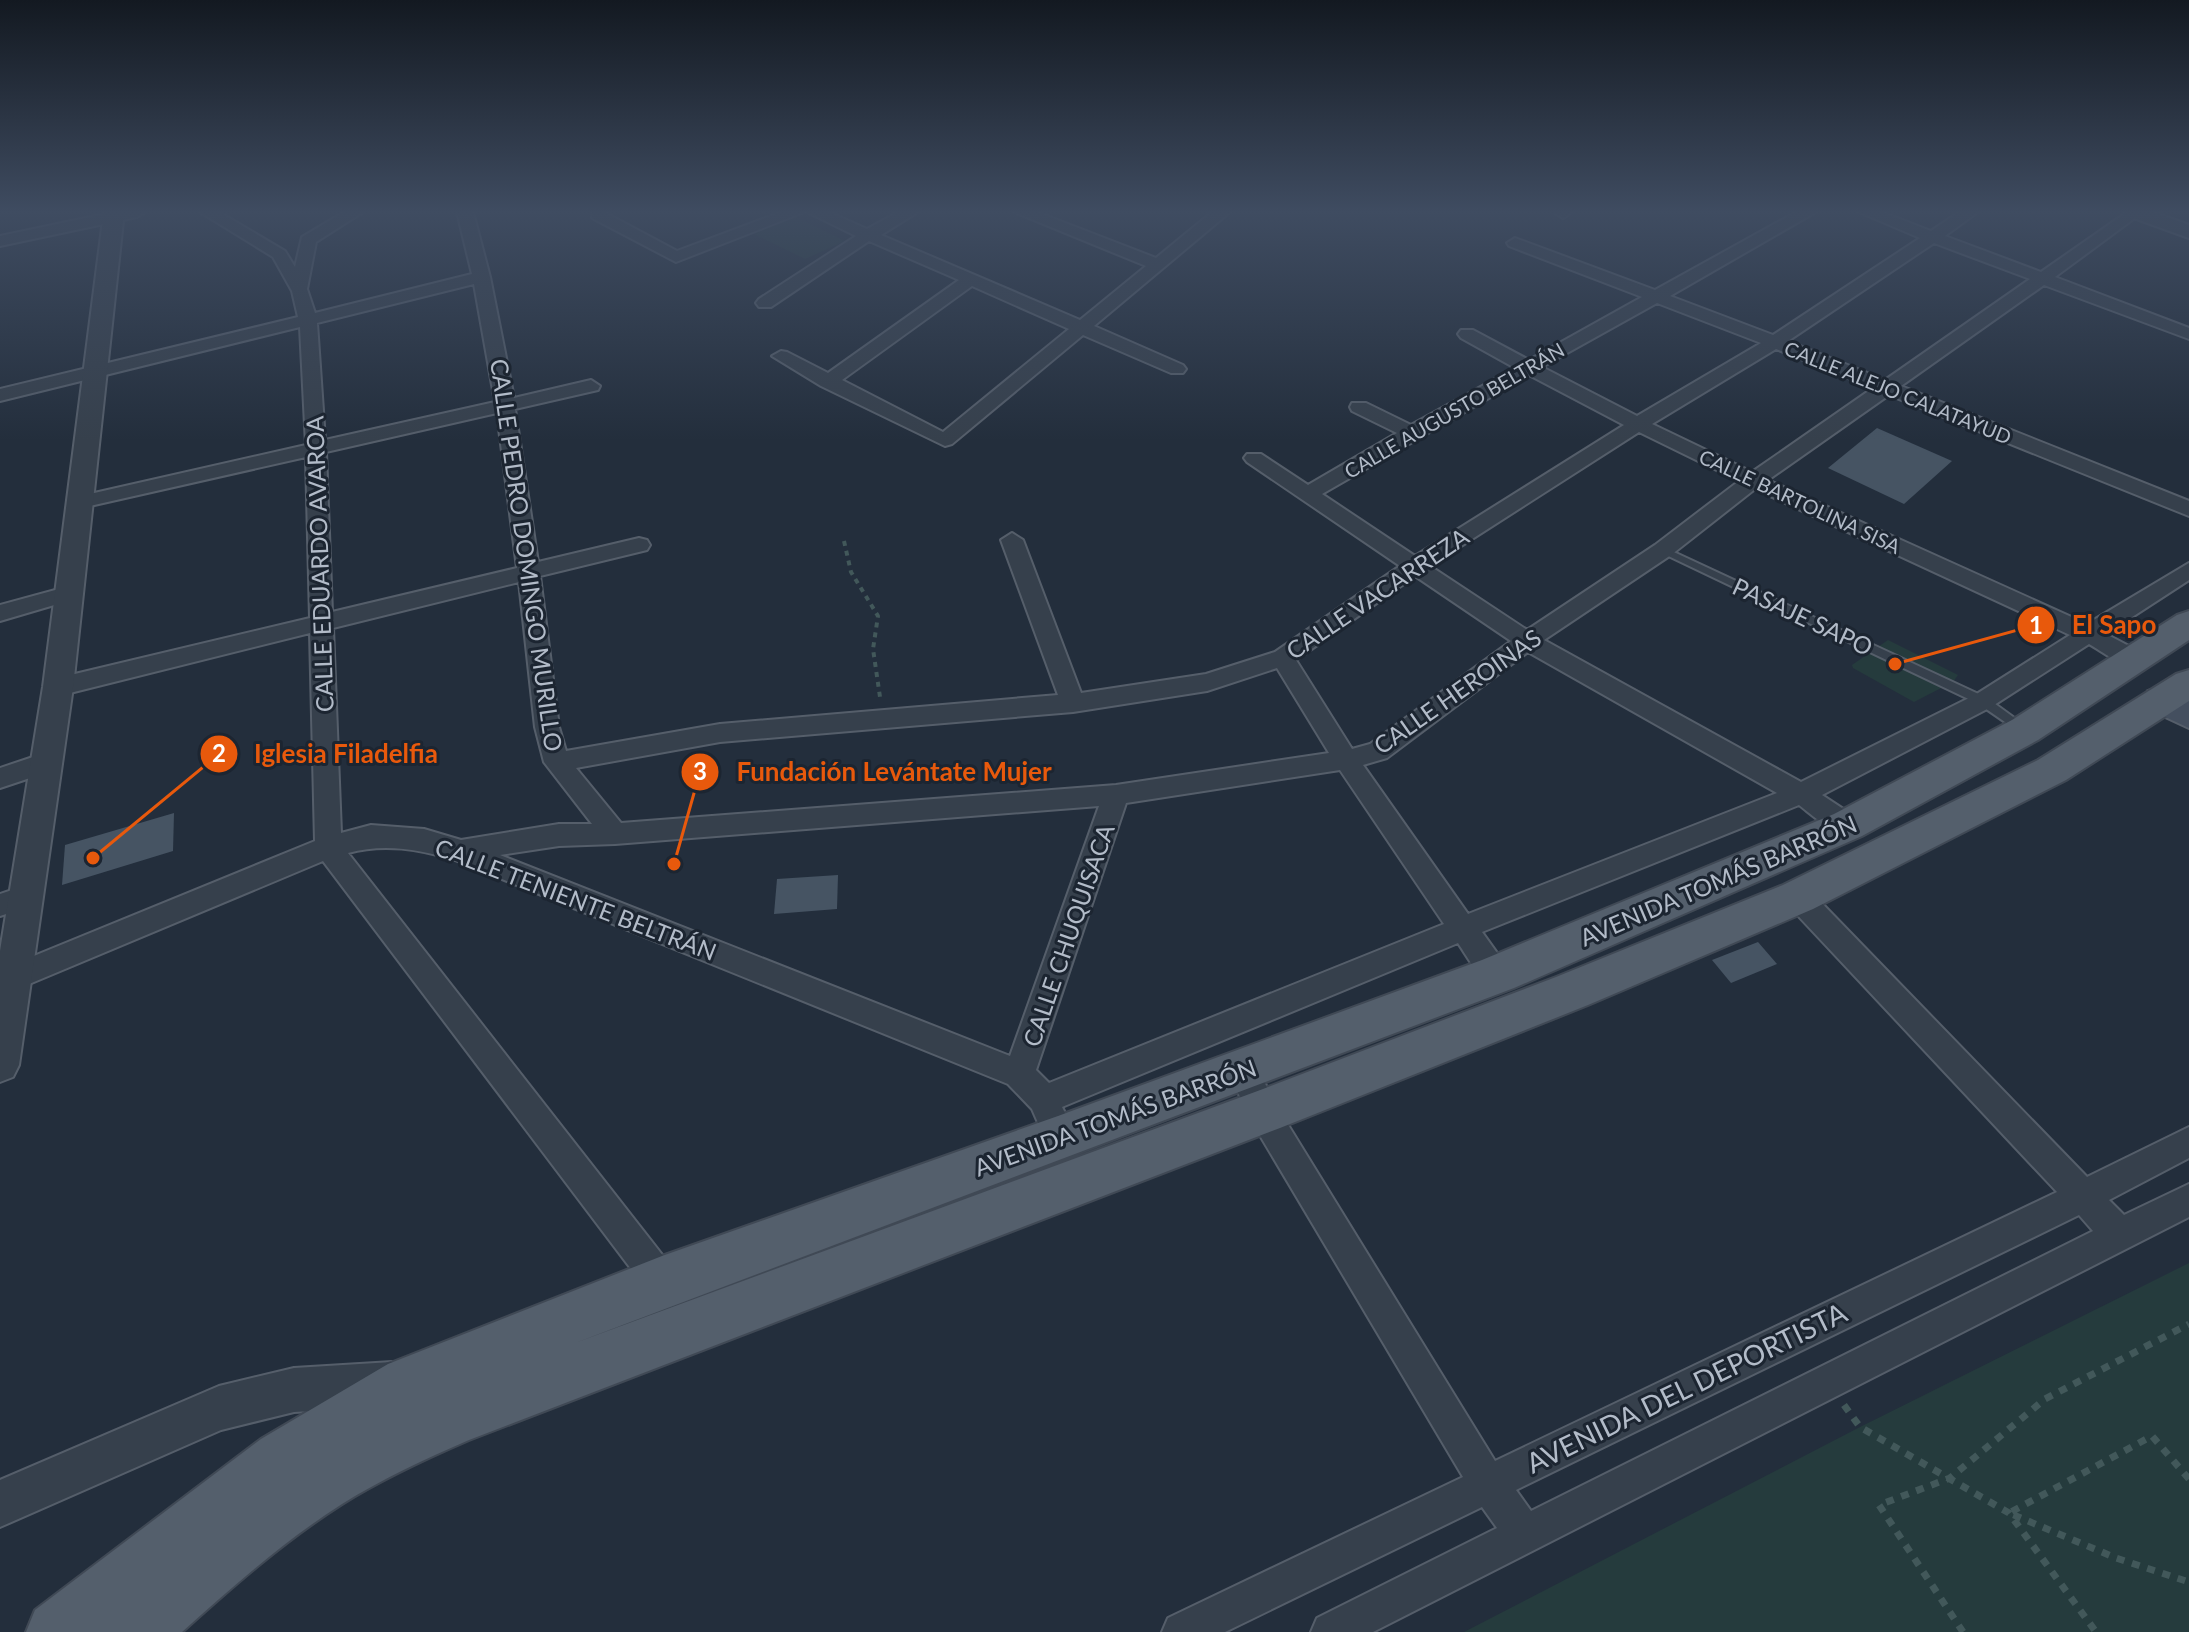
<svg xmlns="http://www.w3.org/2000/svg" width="2189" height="1632" viewBox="0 0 2189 1632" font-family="Lato,sans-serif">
  <rect width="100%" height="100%" fill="#232e3c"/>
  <g fill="#253b3d">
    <path d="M794 216 845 241 805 259 754 234Z"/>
    <path d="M1888 640 1958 675 1953 682 1914 702 1853 668 1852 665Z"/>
    <path d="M2189 1263V1632H1464L1860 1427Z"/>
  </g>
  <g fill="#465463">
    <path d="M1877 428 1952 461 1904 504 1828 468Z"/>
    <path d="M174 813 173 851 62 885 65 845Z"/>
    <path d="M838 875 837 909 774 914 777 879Z"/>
    <path d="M1758 942 1777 964 1731 983 1712 960Z"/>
  </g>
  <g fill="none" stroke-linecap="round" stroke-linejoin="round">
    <g stroke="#555e6a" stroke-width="4">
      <path id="service" d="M1663 547 1987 698 2031 730 2025 734 2021 733 1979 704 1660 552V548Z"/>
    </g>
    <g stroke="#555e6a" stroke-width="4">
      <g id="minor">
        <path d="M114 212H145L137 217 0 246V236Z"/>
        <path d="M200 212H219L285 251 295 267 302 237 344 212H363L316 242 307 289 315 313 472 274 457 212H473L490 277 514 398 591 380 600 386 598 390 515 409 538 562 639 538 647 540 650 545 647 550 540 576 559 727 566 751 720 724 1058 695 1001 540 1012 533 1023 540 1081 693 1206 674 1275 652 1400 566 1247 462 1244 458 1247 454H1261L1308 485 1397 433 1352 411 1350 407 1352 403H1366L1411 425 1515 368 1461 338 1458 334 1461 330H1473L1529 360 1642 297 1509 246 1507 243 1515 238 1655 290 1796 212H1816L1670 296 1773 335 1920 238 1859 212H1882L1931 231 1959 212H1978L1945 236 2041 272 2127 212H2143L2055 277 2189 328V339L2044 285 1901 386 2189 501V516L1889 395 1768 480 2087 624 2189 563V580L2106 634 2144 654 2148 660 2144 666C2126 671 2105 653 2089 644L1991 707 1822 795 1857 818 1861 825 1857 832C1837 839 1815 817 1799 805L1482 932 1512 974 1508 983C1484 992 1470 960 1458 943L1062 1107 1066 1115 1061 1125 1050 1130 1039 1125 1032 1109 1008 1084 455 860C419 849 384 843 348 853L674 1270 679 1282 674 1294 662 1299 650 1294 323 861 22 987 12 991 0 983 2 969 315 841 310 633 58 696 50 693 46 687 50 681 58 678 310 618 306 457 81 508 71 502 81 496 306 445 300 327 0 401V389L298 317 292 291 273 257ZM1934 243 2030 279 1885 380 1788 341ZM474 284 495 402 325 440 317 323ZM1657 303 1761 343 1637 416 1542 367ZM1776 349 1873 388 1752 472 1652 424ZM1529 375 1624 425 1415 556 1322 494ZM497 413 517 568 332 612 326 452ZM1639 432 1739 481 1655 545 1527 630 1430 566ZM1755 489 2070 635 1975 695 1801 782 1544 640 1671 555ZM1415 576 1511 641 1370 744 1352 749 1296 660ZM519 582 535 727 544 762 592 824H559L461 840 424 829 371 825 341 833 333 628ZM1528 652 1777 793 1468 914 1363 765 1387 758ZM1277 668 1329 753 1116 785 621 823 576 768 720 742 1073 712 1207 691ZM1340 770 1444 924 1049 1083 1036 1070 1126 803ZM1099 806 1010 1056 500 855 559 846 615 844Z"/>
        <path d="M592 212H604L677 251 781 212H804L676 262 592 218Z"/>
        <path d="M807 212H829L867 229 898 212H918L881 235 1080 320 1146 266 1014 212H1037L1156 258 1212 212H1230L1094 326 1183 365 1186 369 1183 373H1171L1083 335 952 444 945 446 821 386 772 356 781 351 787 352 828 373 959 280 869 241 771 307H759L756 303 759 299 856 236ZM972 286 1069 329 943 432 842 380Z"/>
        <path d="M1572 212 1563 218 1555 213 1556 212Z"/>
        <path d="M70 586 78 588 81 593 78 598 0 621V605Z"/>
        <path d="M45 753 54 756 58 763 54 770 0 788V768Z"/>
        <path d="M24 886 34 889 38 897 34 905 0 916V894Z"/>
        <path d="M1798 886 1808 889 2087 1177 2189 1127V1158L2109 1200 2124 1215 2189 1184V1217L1373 1632H1311L1317 1618 1497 1528 1482 1507 1225 1632H1162L1168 1618 1463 1477 1252 1122 1227 1069 1231 1059 1242 1055 1253 1059 1274 1102 1495 1461 2057 1192 1788 905 1784 897 1788 889ZM2079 1215 2093 1231 1531 1511 1516 1490Z"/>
      </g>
    </g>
    <g stroke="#555e6a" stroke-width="4">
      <g id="tertiary">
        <path d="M104 212H124L73 687 19 1065 13 1077 0 1082V951L43 687Z"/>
        <path d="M2125 212H2153L2189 225V238L2128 216Z"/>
        <path d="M392 1362 408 1368 414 1384 408 1400 392 1406 294 1412 221 1430 0 1527V1480L219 1386 294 1368Z"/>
      </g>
    </g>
    <g stroke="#555e6a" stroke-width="4">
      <path id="secondary" d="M2160 688 2189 701V728L2148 709 2143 700 2148 691Z"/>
    </g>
    <g stroke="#404955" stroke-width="4">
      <path id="primary" d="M2189 611V640L2038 740 1862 836 1514 988 575 1343 1263 1089 1556 977 1783 885 2038 760 2176 674 2189 670V701L2066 780 1813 909 1588 1005 1280 1128 469 1440C425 1459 382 1479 342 1504 284 1541 232 1587 182 1632H26L35 1610 261 1439 388 1364 662 1256 1058 1116 1482 960 1834 814 2012 720 2177 615Z"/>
    </g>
    <path stroke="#42585a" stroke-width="4" stroke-dasharray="5 5" stroke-linecap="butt" d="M844 541 851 572 878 616 873 649 880 697"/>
    <g stroke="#42585a" stroke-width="7" stroke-dasharray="8 8" stroke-linecap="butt">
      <path d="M1844 1405 1860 1427 2009 1513 2096 1632"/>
      <path d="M2189 1479 2152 1436 2009 1513 2116 1558 2189 1582"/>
      <path d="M1963 1632 1879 1505 1950 1478 2045 1399 2189 1324"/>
    </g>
    <use href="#service" fill="#36404c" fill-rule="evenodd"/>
    <use href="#minor" fill="#36404c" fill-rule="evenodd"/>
    <use href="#tertiary" fill="#36404c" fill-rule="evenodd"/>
    <use href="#secondary" fill="#444f5f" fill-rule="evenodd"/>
    <use href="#primary" fill="#545f6c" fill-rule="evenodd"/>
  </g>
  <linearGradient id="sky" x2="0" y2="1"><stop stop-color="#131921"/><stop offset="0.48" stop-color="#3f4c61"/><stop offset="1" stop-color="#3f4c61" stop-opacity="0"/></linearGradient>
  <rect width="2189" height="441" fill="url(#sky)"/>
  <g text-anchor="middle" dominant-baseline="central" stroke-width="6" stroke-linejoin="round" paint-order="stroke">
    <g font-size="20" fill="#b2bbc8" stroke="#1c2531">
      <text transform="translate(1898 392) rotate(22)">CALLE ALEJO CALATAYUD</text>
      <text transform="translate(1454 410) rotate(-30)">CALLE AUGUSTO BELTRÁN</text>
      <text transform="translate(1800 501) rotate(25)">CALLE BARTOLINA SISA</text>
    </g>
    <g font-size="24" fill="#b2bbc8" stroke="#1c2531">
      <text transform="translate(527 555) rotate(82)">CALLE PEDRO DOMINGO MURILLO</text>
      <text transform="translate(319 564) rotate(-92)">CALLE EDUARDO AVAROA</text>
      <text transform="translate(1377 593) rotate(-34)">CALLE VACARREZA</text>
      <text transform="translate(1803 616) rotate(25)">PASAJE SAPO</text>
      <text transform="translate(1457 691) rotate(-35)">CALLE HEROINAS</text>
      <text transform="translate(1718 880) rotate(-23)">AVENIDA TOMÁS BARRÓN</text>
      <text transform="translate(576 899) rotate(21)">CALLE TENIENTE BELTRÁN</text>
      <text transform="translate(1068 935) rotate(-71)">CALLE CHUQUISACA</text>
      <text transform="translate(1115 1117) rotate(-20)">AVENIDA TOMÁS BARRÓN</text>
    </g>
    <g font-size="28" fill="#b2bbc8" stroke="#1c2531">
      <text transform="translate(1686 1387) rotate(-26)">AVENIDA DEL DEPORTISTA</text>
    </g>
  </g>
  <path fill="none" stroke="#e8590c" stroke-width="3" d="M1895 664L2036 625M93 858L219 754M674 864L700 772"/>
  <g fill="#e8590c" stroke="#1c2531" stroke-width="3">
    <circle cx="1895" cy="664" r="8"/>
    <circle cx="93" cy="858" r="8"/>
    <circle cx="674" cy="864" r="8"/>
    <circle cx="2036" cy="625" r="20"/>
    <circle cx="219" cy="754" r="20"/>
    <circle cx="700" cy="772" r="20"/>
  </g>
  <g font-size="24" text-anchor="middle" font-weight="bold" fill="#fff">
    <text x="2036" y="634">1</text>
    <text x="219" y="762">2</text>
    <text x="700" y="780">3</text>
  </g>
  <g font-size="26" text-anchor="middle" font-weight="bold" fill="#e8590c" stroke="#1c2531" stroke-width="6" stroke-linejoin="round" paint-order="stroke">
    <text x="2114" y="634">El Sapo</text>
    <text x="346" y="763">Iglesia Filadelfia</text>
    <text x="894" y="781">Fundación Levántate Mujer</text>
  </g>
</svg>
